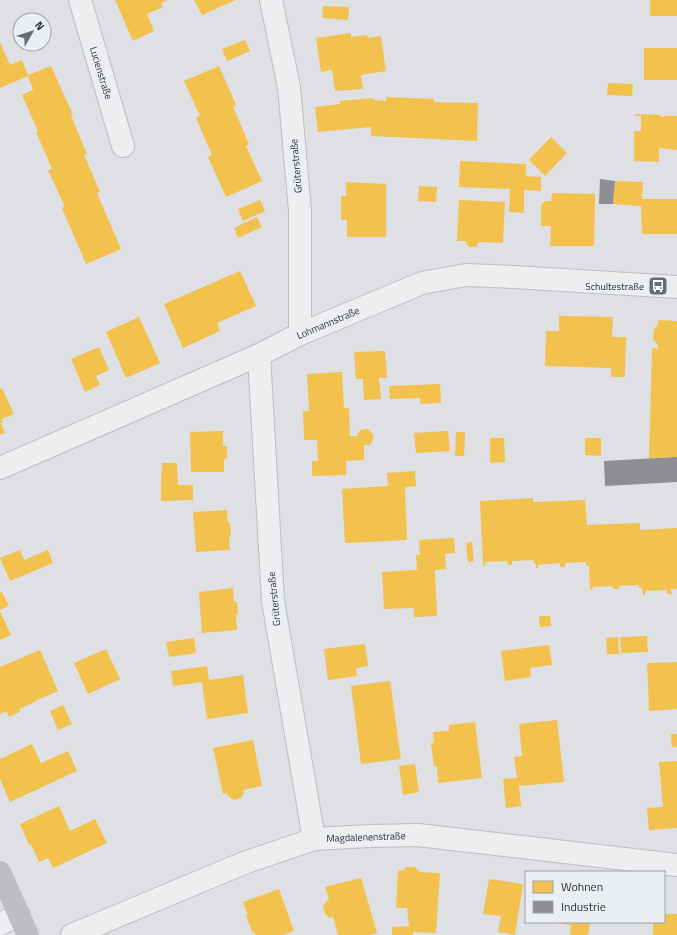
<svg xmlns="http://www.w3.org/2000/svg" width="677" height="935" viewBox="0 0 677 935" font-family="'Titillium Web',sans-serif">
  <rect width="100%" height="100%" fill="#dee0e3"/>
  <g fill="#f2c14e">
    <path d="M115 0H167L161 3 163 7 147 14 154 31 133 41Z"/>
    <path d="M194 0H236L202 15Z"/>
    <rect x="650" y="0" width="27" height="16"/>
    <path d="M323 6 349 7 348 20 322 18Z"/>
    <path d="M351 33V37L367 35 368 38 381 36 386 71 361 75 363 89 335 91 332 70 321 72 316 38Z"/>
    <path d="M245 40 250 51 227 61 222 49Z"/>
    <path d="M0 42 10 65 22 60 28 75 51 66 73 115 71 116 87 154 84 155 100 192 97 193 121 249 86 264 62 208 65 207 48 170 52 169 36 132 38 131 22 95 33 90 28 76 0 88Z"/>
    <rect x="644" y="48" width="33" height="32"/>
    <path d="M219 66 236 105 233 107 249 144 246 146 262 181 226 197 208 157 212 155 196 118 200 116 184 81Z"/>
    <path d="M608 83 633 84 632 96 607 95Z"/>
    <path d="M386 97 434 99V102L478 103 477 141 371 136V127L318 132 315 107 340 104V101L374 98 373 100 386 101Z"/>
    <path d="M635 114 660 115V116L664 117V116H677V150L659 148V162L634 161V131H641V116H635Z"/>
    <path d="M551 137 567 153 545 176 529 160Z"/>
    <path d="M460 161 526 164V176L541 177V191L524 190V213L509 212 510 189 459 187Z"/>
    <path d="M615 181 643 182 642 199H677V234H642L641 206 613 204Z"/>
    <path d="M346 182 386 184V237H347V220H341V196H346Z"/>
    <path d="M419 186 437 187 436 202 418 201Z"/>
    <path d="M552 193 595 194 594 246H550L551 226H541V205L545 201H551Z"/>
    <path d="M260 200 265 211 243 221 238 209Z"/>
    <path d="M459 200 505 202 503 243 479 242 476 247H469L465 241H457Z"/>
    <path d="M257 217 262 227 238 238 234 228Z"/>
    <path d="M240 271 256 306 217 323 220 331 183 348 164 304Z"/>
    <path d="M559 316 613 317 612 337H626L625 377H611V368L545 366 546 331H559Z"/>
    <path d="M139 317 160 363 126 378 106 332Z"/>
    <path d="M658 320 677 321V457L649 458 652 348 658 349V345L653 340 654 329 658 325Z"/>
    <path d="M99 347 109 370 96 376 100 385 85 392 71 359Z"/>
    <path d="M385 351 387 378H379L381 399 364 400 363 379H356L354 352Z"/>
    <path d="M342 372 344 408H349L350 436H357L360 430 368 429 374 436 370 445H364V460L346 461V475L312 476V461H318L317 440H304L303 411H309L307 374Z"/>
    <path d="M440 384 441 403 420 404V398L390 399 389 386Z"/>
    <path d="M2 388 14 414 2 419 3 422 1 423 5 433 0 435V389Z"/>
    <path d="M223 431V446H227V459H224V472H191L190 432Z"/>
    <path d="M448 431 450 451 416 453 414 433Z"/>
    <path d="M456 432H465L464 456H455Z"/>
    <path d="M490 438H504L505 462 490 463Z"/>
    <path d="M585 438H601V456L585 455Z"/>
    <path d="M162 463H177L178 485H193V500L161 501V486Z"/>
    <path d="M415 471 416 486 405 487 407 540 345 543 342 489 388 486 387 473Z"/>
    <path d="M533 498V502L585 500 587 525 640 523V530L677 528V589H671L672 594H667V590L645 591V595H643L642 588H639V585L619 586V589H613V586L592 587 593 590H590L589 565 586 566V562L565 563V567H560V563L538 565V568H536V563L534 564V560L512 561V565H508L507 561 485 562V566H483L480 501Z"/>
    <path d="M227 510 228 523H230L231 536H229L230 550 196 552 193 512Z"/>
    <path d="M454 538 455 553 445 554 446 569 435 570 437 616 414 617V608L384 609 382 572 417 570 416 555H420L419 540Z"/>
    <path d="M472 542 474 561 468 562 466 543Z"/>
    <path d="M20 550 24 560 48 550 53 563 10 581 0 558Z"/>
    <path d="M233 588 234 602H237L238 614 236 615 237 630 202 633 199 592Z"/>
    <path d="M2 592 9 606 0 610V593Z"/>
    <path d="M0 611 11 635 0 640Z"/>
    <path d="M539 616H550L551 626 540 627Z"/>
    <path d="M647 636 648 652 621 653 620 637Z"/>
    <path d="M618 637 619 654H607L606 638Z"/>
    <path d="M194 638 196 653 169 657 166 642Z"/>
    <path d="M365 644 368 666 356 668 357 676 328 680 324 649Z"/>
    <path d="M549 645 552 665 530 668 531 677 505 681 501 651Z"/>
    <path d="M106 649 120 679 88 694 74 663Z"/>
    <path d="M40 650 58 691 35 701V702L19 709 20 712 9 717 7 711 0 714V667Z"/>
    <path d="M677 662V709L649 711 647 663Z"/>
    <path d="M207 666 209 680 243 675 248 713 207 719 202 682 173 686 171 671Z"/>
    <path d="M390 681 401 759 361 764 351 686Z"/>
    <path d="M63 705 72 724 58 730 50 711Z"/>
    <path d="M557 720 564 782 519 786 521 806 506 808 503 779 517 778 514 757 522 756 519 724Z"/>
    <path d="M475 722 482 778 438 783 437 766H434L431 744 434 743 433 732 449 731V725Z"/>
    <path d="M671 734H677V747H672Z"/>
    <path d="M253 740 262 786 243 790 244 793 241 798 234 800 228 796 227 793 223 794 213 748Z"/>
    <path d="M32 744 41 763 68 751 77 771 10 802 0 779V759Z"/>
    <path d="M677 761V828L649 830 647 808 663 807 659 762Z"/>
    <path d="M415 764 419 792 403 795 399 766Z"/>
    <path d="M59 806 70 831 95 819 107 843 53 868 48 858 39 862 31 844 29 845 20 824Z"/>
    <path d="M406 867H415L419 872 440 873 436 933 413 932V935H392V927L409 926 407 908H396L398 870 403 871Z"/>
    <path d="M361 878 377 933 369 935H338L333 916 330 918 325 914 323 906 327 901 329 900 325 887Z"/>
    <path d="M489 879 523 884 515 935 498 932 501 916 483 914Z"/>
    <path d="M279 889 294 931 283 935H256L254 932H252L246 915H248L243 902Z"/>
    <path d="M664 914H677V935H653V922H664Z"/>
    <path d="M555 922H590L588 935H570L571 925 555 923Z"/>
  </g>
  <g fill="#8d8d92">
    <path d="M600 179 615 181 613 204H599Z"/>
    <path d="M677 457V482L605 486 604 461Z"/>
  </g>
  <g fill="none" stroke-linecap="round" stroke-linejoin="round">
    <g stroke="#bcbec1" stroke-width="24">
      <g id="street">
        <path d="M80 0 123 146"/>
        <path d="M271 0 289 87 300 211V334"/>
        <path d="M259 355 273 601 314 839"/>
        <path d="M0 468 259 355 300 334 422 283 466 275 514 277 677 287"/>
        <path d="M0 924 19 915"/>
        <path d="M72 935 244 863 314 839 370 836 418 835 677 865"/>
      </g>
    </g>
    <use href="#street" stroke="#eeeef0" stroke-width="22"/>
    <path stroke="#bcbec3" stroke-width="22" d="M0 872 28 935"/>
  </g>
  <defs>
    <g id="bus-square" transform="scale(1)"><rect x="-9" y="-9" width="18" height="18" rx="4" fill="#676c75" stroke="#ebeef3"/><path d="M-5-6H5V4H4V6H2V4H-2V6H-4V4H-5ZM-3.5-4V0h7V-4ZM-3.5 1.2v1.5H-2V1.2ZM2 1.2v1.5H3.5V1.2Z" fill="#fff"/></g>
  </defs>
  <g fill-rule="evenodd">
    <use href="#bus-square" x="658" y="286"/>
  </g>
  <g text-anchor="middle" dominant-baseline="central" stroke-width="4" stroke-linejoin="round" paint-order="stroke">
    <g font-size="10" fill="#272d3a" stroke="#ebeef3">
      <text transform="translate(101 73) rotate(73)">Lucienstraße</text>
      <text transform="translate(296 166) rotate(-95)">Grüterstraße</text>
      <text transform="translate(328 323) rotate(-23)">Lohmannstraße</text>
      <text transform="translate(274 599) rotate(-96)">Grüterstraße</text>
      <text transform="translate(366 837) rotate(-2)">Magdalenenstraße</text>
    </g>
    <g font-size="10" fill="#272d3a" stroke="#ebeef3" text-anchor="end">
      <text x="644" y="286">Schultestraße</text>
    </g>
  </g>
  <rect x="525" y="871" width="140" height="52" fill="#ebeef3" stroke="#9da1a9"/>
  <rect x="533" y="881" width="20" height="12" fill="#f2c14e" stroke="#9da1a9"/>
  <text x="561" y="891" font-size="12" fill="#272d3a">Wohnen</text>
  <rect x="533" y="901" width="20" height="12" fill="#8d8d92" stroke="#9da1a9"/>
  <text x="561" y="911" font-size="12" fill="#272d3a">Industrie</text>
  <g transform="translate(32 32) rotate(51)"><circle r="19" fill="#ebeef3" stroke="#9da1a9"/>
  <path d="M0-3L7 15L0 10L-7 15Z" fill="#676c75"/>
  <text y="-6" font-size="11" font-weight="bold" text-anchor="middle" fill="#272d3a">N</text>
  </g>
</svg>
